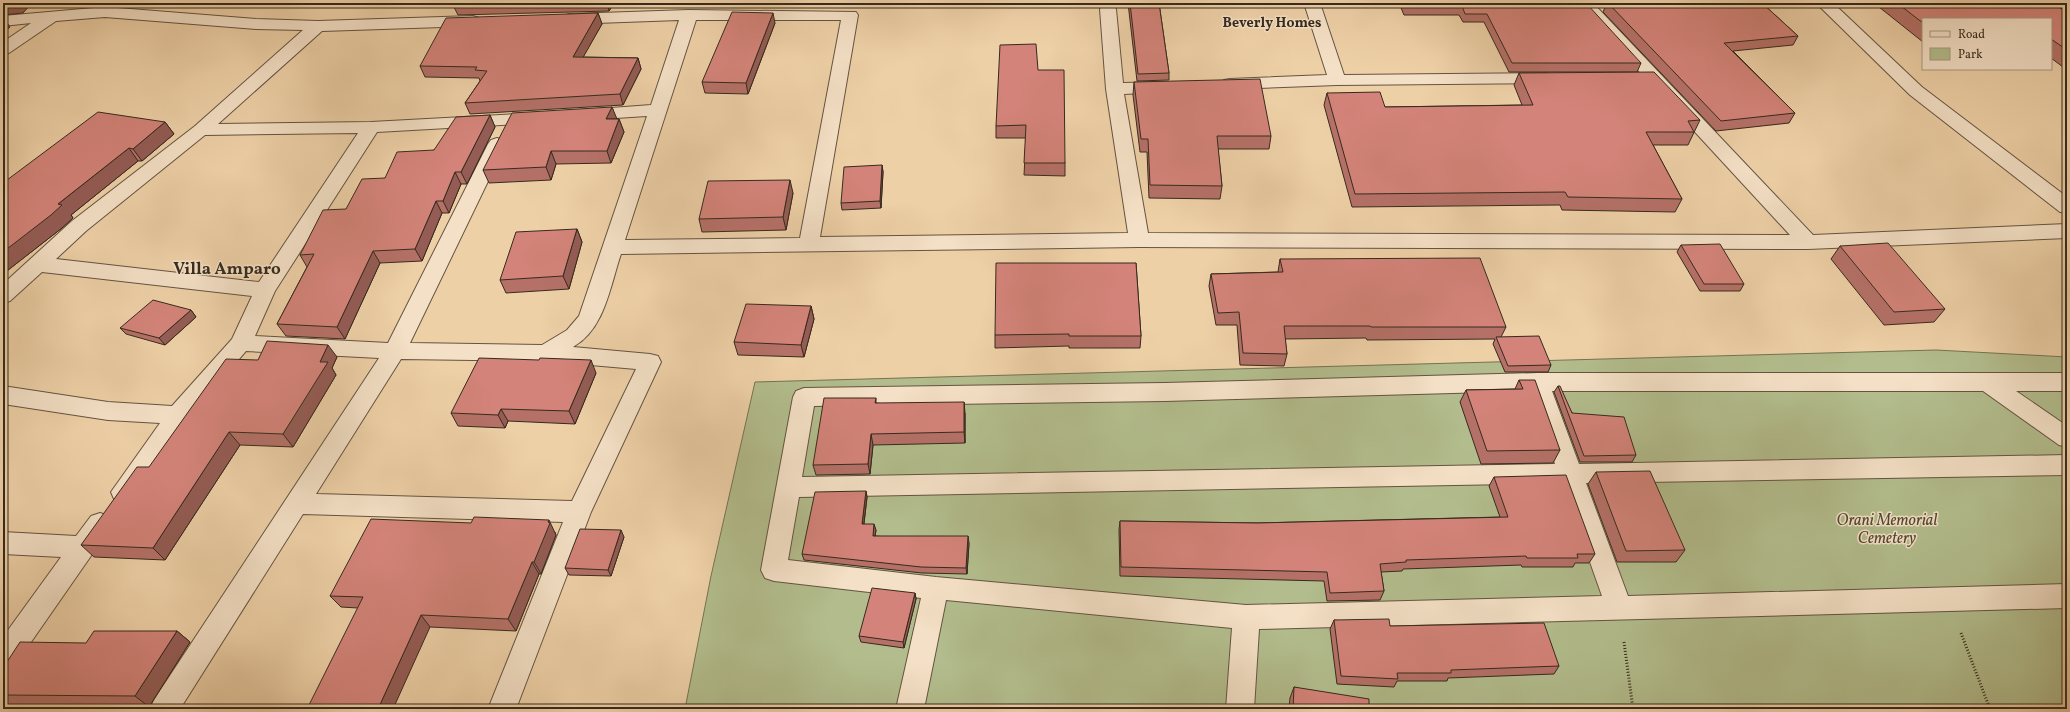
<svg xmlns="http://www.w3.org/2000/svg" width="2070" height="712" viewBox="0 0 2070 712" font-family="Vollkorn,serif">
  <rect width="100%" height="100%" fill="#eed0a7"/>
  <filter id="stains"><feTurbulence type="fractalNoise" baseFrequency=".005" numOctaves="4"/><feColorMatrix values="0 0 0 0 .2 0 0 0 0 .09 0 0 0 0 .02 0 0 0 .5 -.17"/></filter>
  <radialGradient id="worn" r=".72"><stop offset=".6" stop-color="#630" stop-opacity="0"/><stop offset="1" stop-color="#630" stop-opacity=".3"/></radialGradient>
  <path fill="#b2bc8c" stroke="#747354" d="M1936 350 2067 357V709H685L711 576 755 382Z"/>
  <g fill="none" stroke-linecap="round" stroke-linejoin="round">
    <g stroke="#645440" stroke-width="2">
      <path id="service" d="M1538 373H2067V391H2016L2067 426V447L2059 445 1983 391H1552L1579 464 2067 455V475L1586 483 1628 596 2067 584V608L1259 629 1254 709H1226L1232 628 946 600 924 709H896L921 598 774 581 765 578 761 570 793 397 796 391 804 388 1165 383ZM1530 391 1555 464 802 477 814 406 1165 401ZM1562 483 1602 596 1246 605 936 577 788 560 799 497Z"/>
    </g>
    <g stroke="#645440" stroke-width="2">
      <g id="minor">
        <path d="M1304 3H1320L1344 75 1546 73 1552 74 1555 78 1552 82 1546 83 1337 85 1230 89 1224 88 1221 84 1224 80 1230 79 1327 75Z"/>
        <path d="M1576 3H1593L1813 235 2067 224V238L1808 249 1139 247 621 254C610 286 605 329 573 347L650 354 658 356 661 362 591 512 516 709H488L563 522 303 514 180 709H150L154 700 379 358 246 351 186 421 132 499 123 502 114 499 111 492 160 423 108 420 3 404V386L108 402 172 406 232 339 252 296 42 272 10 301 3 303V284L72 221 195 126 303 30 256 29 105 17 56 21 9 53 3 54V42L31 23 3 26V16L105 7 256 19 318 21 473 16 479 18 481 21 479 24 473 26 322 31 218 124 371 122 538 113 544 114 547 118 544 122 538 123 377 132 275 291 255 336 388 343 488 144 491 140 497 138 503 140 506 144 410 343 542 345 567 330 579 316 647 116 584 120 578 119 575 115 578 111 584 110 651 105 679 20 569 24 563 22 561 19 563 16 569 14 689 10 856 12 858 15 820 237 1128 233 1106 89 1100 9 1102 6H1114L1116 9 1123 83 1164 82 1170 83 1173 87 1170 91 1164 92 1124 94 1148 233 1790 235ZM696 20H841L800 238 625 240ZM358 133 259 282 56 259 86 231 205 135ZM401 359 545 361 636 369 572 501 316 494Z"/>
        <path d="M100 513 109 516 112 523 109 530 13 668 3 672V637L61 557 3 554V532L76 536 91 516Z"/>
      </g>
    </g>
    <g stroke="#645440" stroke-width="2">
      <path id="tertiary" d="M1816 3H1833L1922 87 2067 197V213L2060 212 1910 95Z"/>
    </g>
    <g stroke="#362a1d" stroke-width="3" stroke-dasharray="1 2" stroke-linecap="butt">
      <path d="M1961 633 1990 709"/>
      <path d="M1624 642 1633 709"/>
    </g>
    <use href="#service" fill="#f4e0c6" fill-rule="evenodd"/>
    <use href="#minor" fill="#f4e0c6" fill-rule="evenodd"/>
    <use href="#tertiary" fill="#f4e0c6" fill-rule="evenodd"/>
  </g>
  <g fill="#b57168" stroke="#362a1d">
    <path d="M456 3H614L609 11 458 15 454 7Z"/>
    <path d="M1128 3H1159L1169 73V80L1137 81Z"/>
    <path d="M1399 3H1512L1513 5 1641 63 1637 72H1509L1484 22H1463L1459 15H1404Z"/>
    <path d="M1607 3H1762L1798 36 1793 45 1733 51 1795 113 1789 123 1716 131 1603 12Z"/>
    <path d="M1874 3H2053L2067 13V70L2051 58V19H1923V42Z"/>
    <path d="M598 13 602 24 583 57 638 58 641 69 623 105 470 114 465 103 480 81 479 78 425 77 420 66Z"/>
    <path d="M775 23 748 94 705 93 702 82Z"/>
    <path d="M1038 70 1065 163V176L1024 175 1026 138H996V126Z"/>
    <path d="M1519 73 1700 120 1688 145H1653L1682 199 1675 212 1562 210 1560 205 1352 207 1324 105 1327 93 1385 107 1522 105 1514 85Z"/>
    <path d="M1134 82 1271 136 1269 149H1218L1222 186 1220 199 1149 198 1147 152H1140L1133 95Z"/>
    <path d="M612 107 616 119H619L624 132 611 163 556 164 551 180 489 183 483 170Z"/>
    <path d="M490 115 495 127 467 184H461L449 213H442L422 261 380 263 345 339 286 336 277 324 307 267 300 255 346 209 385 178 434 150Z"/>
    <path d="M165 122 174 134 142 161H138L71 215 73 218 62 228 3 274V183Z"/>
    <path d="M882 165 883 172 881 208 842 210 841 203Z"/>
    <path d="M793 193 786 230 702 232 699 219Z"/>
    <path d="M577 229 582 242 569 289 506 293 500 280Z"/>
    <path d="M1681 245 1744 284 1740 291H1700L1677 252Z"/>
    <path d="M1840 246 1945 309 1934 322 1884 325 1831 259Z"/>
    <path d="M1280 259 1506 327 1501 337 1551 365 1548 372H1505L1493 344 1495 339 1367 340 1366 338 1285 339 1287 354 1284 366 1240 365 1237 325H1216L1209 286 1211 274 1278 272Z"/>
    <path d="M1136 263 1141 336 1140 348H1069V346L995 348V335Z"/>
    <path d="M811 306 814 319 804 357 738 355 734 342Z"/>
    <path d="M191 310 196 317 165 345 126 334 120 328Z"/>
    <path d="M337 357 332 368 336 375 293 447 240 445 165 560 94 557 81 545 258 360Z"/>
    <path d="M596 373 575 424 508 421 505 428 458 426 451 413Z"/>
    <path d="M1519 380 1560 450 1553 463 1481 464 1460 402 1466 390 1515 389Z"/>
    <path d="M1558 386 1572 413 1636 455 1632 462H1580L1554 392Z"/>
    <path d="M876 398V403L965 413V443L873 445 870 474 816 475 813 465Z"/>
    <path d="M1596 472 1685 550 1676 562H1617L1588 484Z"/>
    <path d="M1494 477 1595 554 1589 563H1575L1573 567H1522L1521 565 1403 569 1402 571 1381 572 1384 591 1380 600 1327 601 1324 581 1120 576 1119 530 1120 521 1257 523 1500 517 1489 486Z"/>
    <path d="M866 491 867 497 864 524 876 530 875 536 969 543 967 574 922 573 804 560 802 554Z"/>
    <path d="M555 532 556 535 541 574H539L516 631 430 627 358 608 341 607 330 596Z"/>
    <path d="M624 537 611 576 569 575 565 568Z"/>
    <path d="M915 593 916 599 904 648 861 642 859 636Z"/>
    <path d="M1334 620 1390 626 1559 666 1554 674 1448 678 1447 681H1397L1394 687 1337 684 1330 629Z"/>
    <path d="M177 631 190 642 149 707 3 706V668Z"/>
    <path d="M1294 687 1369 709H1289L1290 698Z"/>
  </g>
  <g fill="#945c55" stroke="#362a1d">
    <path d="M16 3H32L23 13 3 15V4Z"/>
    <path d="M607 3H614L609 11Z"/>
    <path d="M598 13 602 24 577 68 573 57Z"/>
    <path d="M773 13 775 23 748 94 746 83Z"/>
    <path d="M3 17 10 27 3 34Z"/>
    <path d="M638 58 641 69 623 105 620 94Z"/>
    <path d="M612 107 617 119H606Z"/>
    <path d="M490 115 495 127 467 184 461 172Z"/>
    <path d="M619 119 624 132 611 163 607 151Z"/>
    <path d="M165 122 174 134 142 161 133 149Z"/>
    <path d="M129 148 138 161 71 215 73 218 62 228 3 274V252L58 204Z"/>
    <path d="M551 151 556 164 551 180 546 167Z"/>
    <path d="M882 165 883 172 881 208 880 201Z"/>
    <path d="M455 172 461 184 449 213 443 201Z"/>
    <path d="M790 180 793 193 786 230 783 217Z"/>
    <path d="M436 201 442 213 422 261 415 249Z"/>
    <path d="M577 229 582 242 569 289 563 276Z"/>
    <path d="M373 251 380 263 345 339 337 327Z"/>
    <path d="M811 306 814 319 804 357 801 345Z"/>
    <path d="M191 310 196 317 165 345 159 338Z"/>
    <path d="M328 345 337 357 332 368 336 375 293 447 283 434 320 362Z"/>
    <path d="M591 360 596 373 575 424 569 411Z"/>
    <path d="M964 402 965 413V443L964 432Z"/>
    <path d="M501 409 508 421 505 428 498 415Z"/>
    <path d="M229 432 240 445 165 560 153 548Z"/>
    <path d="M871 434 873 445 870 474 868 464Z"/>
    <path d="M866 491 867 497 863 530 862 524Z"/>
    <path d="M549 520 556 535 541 574 534 562Z"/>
    <path d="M874 524 876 530 874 542 873 536Z"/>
    <path d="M621 530 624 537 611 576 608 570Z"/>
    <path d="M968 536 969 543 967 574 966 568Z"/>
    <path d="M532 562 539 574 516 631 508 619Z"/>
    <path d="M915 593 916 599 904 648 903 642Z"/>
    <path d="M421 615 430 627 393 709H378Z"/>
    <path d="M177 631 190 642 149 707 135 696Z"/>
  </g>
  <g fill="#d38379" stroke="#362a1d">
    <path d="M3 3H16L3 4Z"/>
    <path d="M456 3H574L454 7Z"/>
    <path d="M1130 3H1159L1169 73 1138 74Z"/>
    <path d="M1405 3H1512L1513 5 1586 3 1641 63H1512L1487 14H1465L1462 6H1406Z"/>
    <path d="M1608 3H1762L1798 36 1724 43 1795 113 1721 121Z"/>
    <path d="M1897 3H2053L2067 13V50L2051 39V19H1923V23Z"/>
    <path d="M732 12 773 13 746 83 702 82Z"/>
    <path d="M598 13 573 57 638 58 620 94 465 103 487 71 475 70 477 67 420 66 446 18Z"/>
    <path d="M1036 44 1038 70H1064L1065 163H1024L1026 125 996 126 1000 45Z"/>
    <path d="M1654 72 1700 120 1688 121 1694 132H1646L1682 199 1568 197 1565 192 1355 194 1327 93 1380 92 1385 107 1533 105 1519 73Z"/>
    <path d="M1260 79 1271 136H1217L1222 186 1150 185 1148 139H1141L1134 82Z"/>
    <path d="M612 107 606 119H619L607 151H551L546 167 483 170 512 113Z"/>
    <path d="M98 112 165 122 133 149 129 148 58 204 62 205 51 215 3 252V183Z"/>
    <path d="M490 115 461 172H455L443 201H436L415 249 373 251 337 327 277 324 314 254 300 255 323 210 346 209 362 179 385 178 397 152 434 150 456 117Z"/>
    <path d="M882 165 880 201 841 203 844 167Z"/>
    <path d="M790 180 783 217 699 219 708 181Z"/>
    <path d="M577 229 563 276 500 280 516 232Z"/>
    <path d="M1888 243 1945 309 1894 312 1840 246Z"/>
    <path d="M1720 244 1744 284H1704L1681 245Z"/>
    <path d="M1480 258 1506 327H1371L1370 326H1284L1287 354 1243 353 1239 312 1218 313 1211 274 1283 272 1280 259Z"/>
    <path d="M996 263H1136L1141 336H1069V334L995 335Z"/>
    <path d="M153 300 191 310 159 338 120 328Z"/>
    <path d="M746 304 811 306 801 345 734 342Z"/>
    <path d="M1539 336 1551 365 1508 366 1496 337Z"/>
    <path d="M267 341 328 345 320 362H328L283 434 229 432 153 548 81 545 137 467H149L226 359 258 360Z"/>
    <path d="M479 358 539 360 540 358 591 360 569 411 501 409 498 415 451 413Z"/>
    <path d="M1519 380H1535L1560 450 1487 451 1466 390 1523 389Z"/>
    <path d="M1558 386H1560L1572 413 1624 417 1636 455 1584 456Z"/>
    <path d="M824 398H876L875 403 964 402V432L871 434 868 464 813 465Z"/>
    <path d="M1650 471 1685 550 1626 551 1596 472Z"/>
    <path d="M1566 475 1595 554H1577L1578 558H1527L1526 556 1406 560V562L1380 564 1384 591 1330 593 1327 572 1121 567 1120 521 1257 523 1508 517 1494 477Z"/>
    <path d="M866 491 862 524H874L873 536H968L966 568 921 567 802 554 815 492Z"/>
    <path d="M474 517 549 520 548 522 550 523 534 562H532L508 619 421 615 378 709H307L363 597 330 596 371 519 471 523Z"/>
    <path d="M580 529 621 530 608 570 565 568Z"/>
    <path d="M872 588 915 593 903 642 859 636Z"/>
    <path d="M1389 619 1390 626 1544 623 1559 666 1451 670V673H1397L1398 679 1341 676 1334 620Z"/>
    <path d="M94 631H177L135 696 3 695V668L20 642 86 643Z"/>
    <path d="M1294 687 1369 699V709H1293Z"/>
  </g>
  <g text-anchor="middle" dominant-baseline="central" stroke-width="3" stroke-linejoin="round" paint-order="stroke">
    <g font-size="14" font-weight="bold" fill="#362a1d" stroke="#f4e0c6">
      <text x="1272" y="23">Beverly Homes</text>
    </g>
    <g font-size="16" font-style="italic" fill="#4f4733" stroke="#f4e0c6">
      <text x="1887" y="521">Orani Memorial<tspan x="1887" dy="18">Cemetery</tspan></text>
    </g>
    <g font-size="17" font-weight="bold" fill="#362a1d" stroke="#f4e0c6">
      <text x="227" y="269">Villa Amparo</text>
    </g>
  </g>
  <rect width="2070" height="712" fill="none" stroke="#eed0a7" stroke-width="16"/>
  <rect x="4" y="4" width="2062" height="704" fill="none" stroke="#362a1d" stroke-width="2"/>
  <rect x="8" y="8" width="2054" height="696" fill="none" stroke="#362a1d"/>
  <rect x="1922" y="18" width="130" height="52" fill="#f4e0c6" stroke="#a89782"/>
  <rect x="1930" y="31" width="20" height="6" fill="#f4e0c6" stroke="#a89782"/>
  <text x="1958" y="38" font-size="12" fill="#362a1d">Road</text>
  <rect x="1930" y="48" width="20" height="12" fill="#b2bc8c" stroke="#a89782"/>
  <text x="1958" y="58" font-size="12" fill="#362a1d">Park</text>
  <rect width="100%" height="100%" filter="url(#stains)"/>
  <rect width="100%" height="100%" fill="url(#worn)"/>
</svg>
